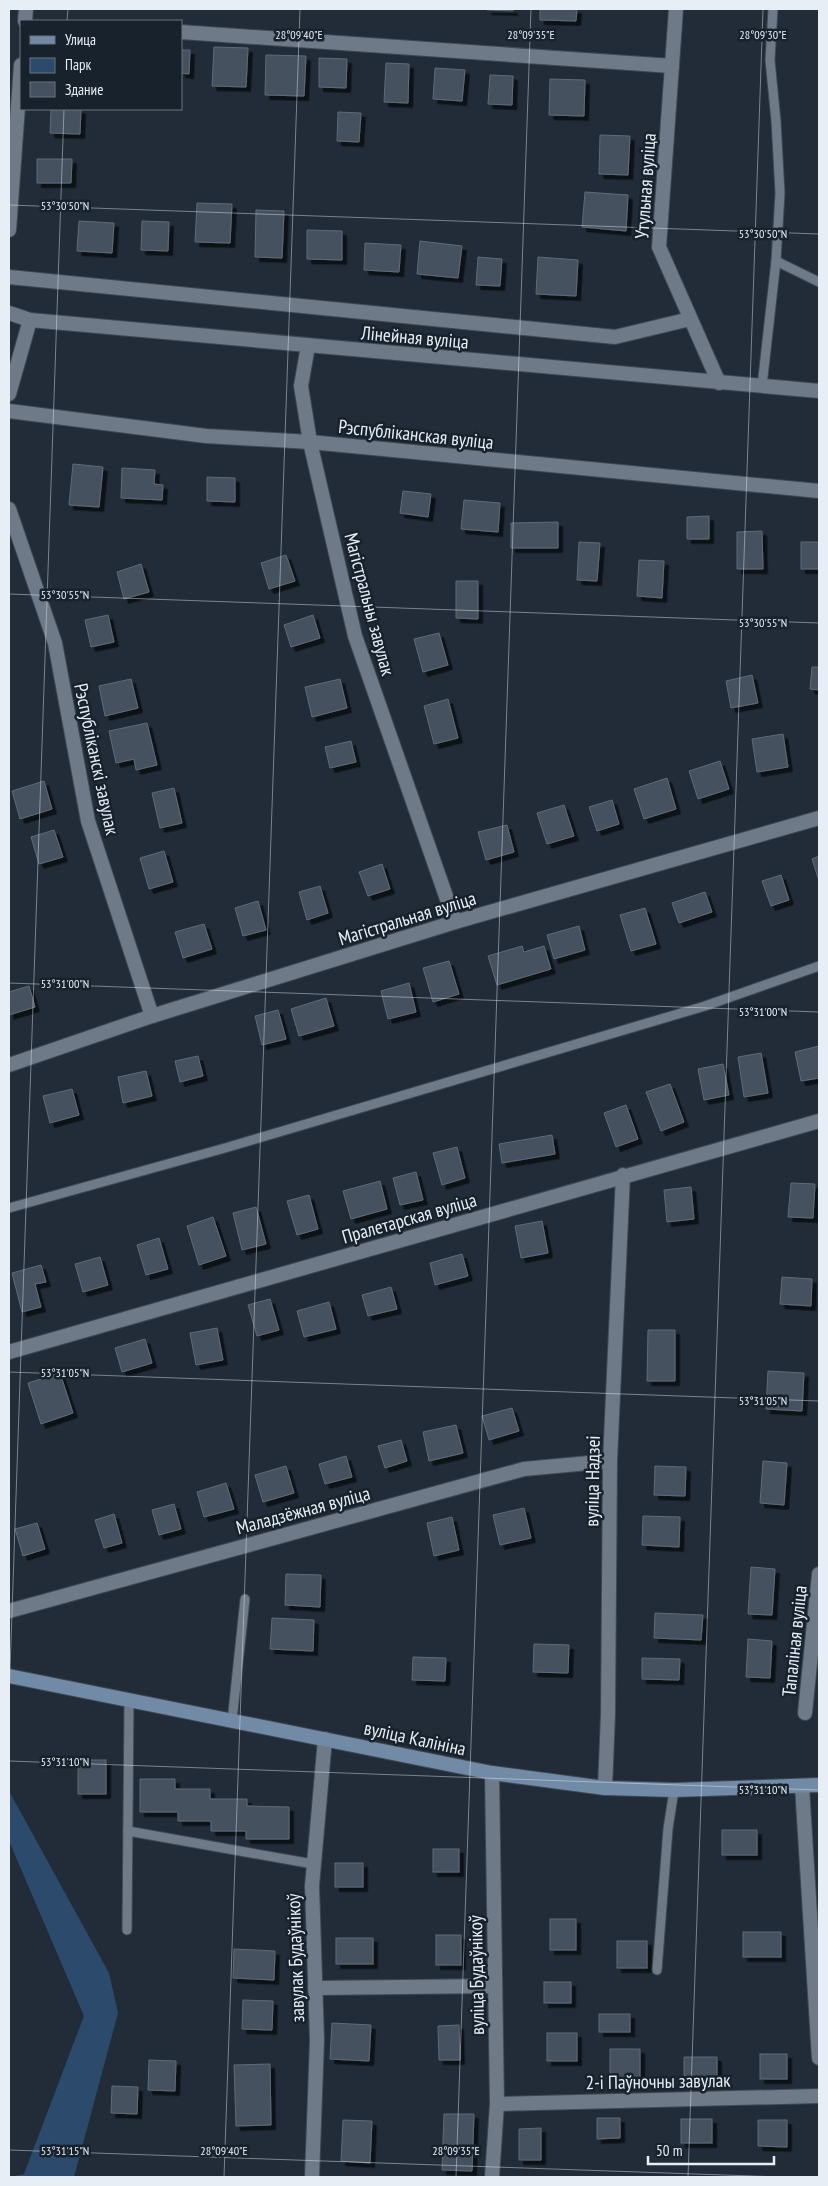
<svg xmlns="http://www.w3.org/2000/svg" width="828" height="2186" viewBox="0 0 828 2186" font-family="'PT Sans Narrow',sans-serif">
  <defs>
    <filter id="shadow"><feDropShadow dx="4.5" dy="4.5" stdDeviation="0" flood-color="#0009"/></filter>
  </defs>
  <rect width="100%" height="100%" fill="#212c38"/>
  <path fill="#2c4b6c" d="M9 1791 109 1973 118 2013 74 2177H9L24 2174 84 2016 9 1841Z"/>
  <g fill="#45515e" stroke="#5e6b78" filter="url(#shadow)">
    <path d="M487 9H513V11L487 10Z"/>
    <path d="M540 9H577L576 21 540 20Z"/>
    <path d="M214 47 248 48 246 87 212 86Z"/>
    <path d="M181 50H190L189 74 181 73Z"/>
    <path d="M266 55 306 56 304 96 265 95Z"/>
    <path d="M319 58 347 59 346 88 319 87Z"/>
    <path d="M386 63 409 64 408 103 384 102Z"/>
    <path d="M435 68 465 70 462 101 433 99Z"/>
    <path d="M490 75 513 76 512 105 488 104Z"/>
    <path d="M550 79 585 80 584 116 549 115Z"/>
    <path d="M51 109H81L80 134 50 133Z"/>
    <path d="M338 112 361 113 359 142 337 141Z"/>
    <path d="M600 135 630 136 628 175 599 174Z"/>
    <path d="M37 159H72L71 183H37Z"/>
    <path d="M585 192 628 195 626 231 582 227Z"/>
    <path d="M197 203 232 204 230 243 195 242Z"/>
    <path d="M256 210 284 211 282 258 255 257Z"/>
    <path d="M79 221 114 223 112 253 77 251Z"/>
    <path d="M142 221 169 222 168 251 141 250Z"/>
    <path d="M307 230 342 231V260L307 259Z"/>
    <path d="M420 241 462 246 458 278 417 274Z"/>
    <path d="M365 243 401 245 399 272 364 270Z"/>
    <path d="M478 257 502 259 500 286 476 285Z"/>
    <path d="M538 257 578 260 576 296 536 294Z"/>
    <path d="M73 464 103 467 99 507 69 505Z"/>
    <path d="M122 468 155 470 154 484 163 485 162 500 121 498Z"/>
    <path d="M207 477 235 478V502L207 501Z"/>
    <path d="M403 491 431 494 428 517 400 513Z"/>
    <path d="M464 500 500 503 498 532 461 529Z"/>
    <path d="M709 516V539H687V517Z"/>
    <path d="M558 522V548H511V523Z"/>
    <path d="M762 531 763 569H737V532Z"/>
    <path d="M579 542 600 543 597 581 577 580Z"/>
    <rect x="801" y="542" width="18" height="27"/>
    <path d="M286 555 295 581 269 589 261 563Z"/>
    <path d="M639 560 664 561 662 598 637 596Z"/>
    <path d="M141 564 149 592 124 599 117 572Z"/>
    <path d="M456 581H478V619L456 618Z"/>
    <path d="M108 615 114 642 91 647 85 620Z"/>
    <path d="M313 615 320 638 291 647 284 625Z"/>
    <path d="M439 633 448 665 423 672 414 639Z"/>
    <path d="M812 667H819V690L810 689Z"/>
    <path d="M752 675 758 703 731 708 726 681Z"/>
    <path d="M131 679 138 708 105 716 99 686Z"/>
    <path d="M340 679 347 708 312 717 305 687Z"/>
    <path d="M448 699 458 738 434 744 424 706Z"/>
    <path d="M147 723 157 765 136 770 134 759 116 763 109 731Z"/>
    <path d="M783 734 788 767 757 772 752 739Z"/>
    <path d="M351 741 356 762 330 768 325 747Z"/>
    <path d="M720 761 729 789 698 799 689 771Z"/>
    <path d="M667 778 676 809 644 819 634 789Z"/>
    <path d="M44 781 52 809 20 819 12 791Z"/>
    <path d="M174 788 182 823 160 828 152 793Z"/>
    <path d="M612 800 619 824 597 831 589 807Z"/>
    <path d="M564 805 574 836 547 844 537 813Z"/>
    <path d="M507 825 514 852 486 860 478 832Z"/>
    <path d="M54 830 63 857 39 864 31 837Z"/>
    <path d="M164 851 173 882 149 889 140 858Z"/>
    <path d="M819 856V881L812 859Z"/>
    <path d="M382 864 390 889 368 896 359 872Z"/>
    <path d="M781 875 789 900 771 906 762 881Z"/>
    <path d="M320 886 328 913 307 920 299 892Z"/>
    <path d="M705 892 712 912 679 923 672 903Z"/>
    <path d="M258 901 266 930 243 936 235 908Z"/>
    <path d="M645 908 656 944 631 951 620 915Z"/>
    <path d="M204 924 212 949 183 958 175 932Z"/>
    <path d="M579 926 585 950 554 959 547 935Z"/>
    <path d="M522 946 524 952 544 946 551 969 497 985 488 956Z"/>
    <path d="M449 961 459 994 433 1002 423 968Z"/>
    <path d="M409 983 416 1012 388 1019 381 991Z"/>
    <path d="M29 986 35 1007 9 1015V992Z"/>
    <path d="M326 998 334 1026 299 1036 291 1009Z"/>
    <path d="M278 1010 286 1039 262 1045 255 1016Z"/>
    <path d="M819 1046V1078L801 1081 795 1052Z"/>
    <path d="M761 1053 768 1093 744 1097 738 1057Z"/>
    <path d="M198 1056 203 1076 180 1082 175 1061Z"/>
    <path d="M723 1064 729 1095 704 1100 698 1069Z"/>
    <path d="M146 1071 152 1096 123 1103 118 1077Z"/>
    <path d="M670 1084 684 1122 661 1131 646 1092Z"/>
    <path d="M72 1089 79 1115 50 1123 43 1096Z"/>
    <path d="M626 1105 638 1139 616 1147 604 1113Z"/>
    <path d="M552 1135 555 1154 502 1163 499 1144Z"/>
    <path d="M457 1147 465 1178 442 1185 433 1153Z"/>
    <path d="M416 1172 423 1200 400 1205 393 1178Z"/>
    <path d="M380 1181 387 1209 351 1219 343 1191Z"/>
    <path d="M791 1183 815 1184 813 1218 788 1217Z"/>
    <path d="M691 1187 694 1219 667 1222 664 1190Z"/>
    <path d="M309 1195 318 1229 297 1235 287 1201Z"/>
    <path d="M256 1207 266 1244 242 1250 233 1213Z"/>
    <path d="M213 1217 226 1256 199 1265 187 1226Z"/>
    <path d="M542 1221 548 1253 521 1258 515 1226Z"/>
    <path d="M159 1238 168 1269 146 1275 137 1245Z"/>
    <path d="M462 1254 468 1276 435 1285 430 1263Z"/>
    <path d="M100 1257 108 1285 83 1292 75 1264Z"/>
    <path d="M41 1265 46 1282 35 1284 41 1307 22 1312 12 1273Z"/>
    <path d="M782 1277 812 1279 811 1306 780 1304Z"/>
    <path d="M391 1287 397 1309 368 1316 362 1295Z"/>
    <path d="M270 1299 279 1330 257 1336 248 1305Z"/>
    <path d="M329 1302 336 1329 304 1337 297 1311Z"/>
    <path d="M217 1328 223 1360 196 1365 190 1333Z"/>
    <path d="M648 1330H675V1381H647Z"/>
    <path d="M145 1339 152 1363 122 1372 115 1348Z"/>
    <path d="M768 1371 804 1373 802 1411 766 1409Z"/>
    <path d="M60 1373 73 1413 41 1424 28 1383Z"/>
    <path d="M512 1408 519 1431 489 1440 482 1416Z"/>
    <path d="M456 1425 463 1453 429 1461 423 1432Z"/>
    <path d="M401 1440 407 1461 385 1468 378 1446Z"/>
    <path d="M346 1456 352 1477 325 1484 319 1464Z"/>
    <path d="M763 1461 787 1463 784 1505 760 1503Z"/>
    <path d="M286 1466 294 1493 263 1502 255 1475Z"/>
    <path d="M655 1466 686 1467 685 1496 654 1495Z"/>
    <path d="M226 1483 234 1509 204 1517 197 1492Z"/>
    <path d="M174 1504 181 1529 159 1535 152 1510Z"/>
    <path d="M524 1508 531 1538 500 1545 493 1515Z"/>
    <path d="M114 1514 122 1543 104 1548 95 1520Z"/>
    <path d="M643 1516 680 1517 679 1547 642 1545Z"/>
    <path d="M452 1517 459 1550 434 1556 427 1523Z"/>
    <path d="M37 1523 45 1549 23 1556 15 1529Z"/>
    <path d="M751 1567 775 1569 772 1615 748 1614Z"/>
    <path d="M286 1574 321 1575 320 1607 285 1605Z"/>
    <path d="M655 1613 703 1615 701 1640 654 1638Z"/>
    <path d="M272 1618 314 1620 313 1651 270 1649Z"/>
    <path d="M748 1639 772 1641 770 1678 746 1677Z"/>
    <path d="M534 1644 569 1645 568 1673 533 1672Z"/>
    <path d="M413 1657 446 1658 445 1681 412 1680Z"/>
    <path d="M642 1658 680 1659 679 1680 642 1679Z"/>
    <rect x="78" y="1760" width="28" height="34"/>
    <path d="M140 1779H175V1789H210V1799H247V1806L289 1807V1839H246V1831H211V1821H178V1812H140Z"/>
    <rect x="722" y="1830" width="35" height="25"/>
    <rect x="433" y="1849" width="26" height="23"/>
    <rect x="335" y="1863" width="28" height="24"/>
    <rect x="550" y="1919" width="26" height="31"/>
    <rect x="743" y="1932" width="38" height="25"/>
    <rect x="436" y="1935" width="25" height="30"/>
    <rect x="336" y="1938" width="37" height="26"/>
    <rect x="617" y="1941" width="30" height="27"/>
    <path d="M234 1949 275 1951 274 1980 233 1978Z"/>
    <rect x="544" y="1982" width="27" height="21"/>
    <path d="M243 2000 273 2001 272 2030 242 2029Z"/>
    <rect x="599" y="2014" width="31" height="18"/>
    <path d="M332 2023 371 2025 369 2061 330 2059Z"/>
    <path d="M459 2025 460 2060H439L438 2026Z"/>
    <rect x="547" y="2033" width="30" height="28"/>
    <rect x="610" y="2049" width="30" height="30"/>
    <rect x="760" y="2054" width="27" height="25"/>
    <path d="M684 2057H717V2081L684 2080Z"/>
    <path d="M149 2060 176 2061 175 2091 148 2090Z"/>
    <path d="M270 2064 271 2125 236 2126 234 2065Z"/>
    <path d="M112 2086 138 2087 137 2114 111 2113Z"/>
    <path d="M444 2114H474L472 2171 442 2170Z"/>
    <path d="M597 2118H620V2138L597 2139Z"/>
    <rect x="681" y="2119" width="31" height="24"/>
    <path d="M343 2120 372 2121 370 2163 341 2161Z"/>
    <path d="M758 2120H787V2147L758 2146Z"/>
    <path d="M541 2128V2160H519V2129Z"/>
  </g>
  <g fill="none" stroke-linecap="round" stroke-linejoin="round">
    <g stroke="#3f4853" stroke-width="11">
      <g id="service">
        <path d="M776 261 819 282"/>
        <path d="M762 386 776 261 780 193 776 121 770 60 773 9"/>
        <path d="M9 1208 225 1148 705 1006 819 966"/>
        <path d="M232 1721 245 1599"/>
        <path d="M128 1831 313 1864"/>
        <path d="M127 1930 129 1700"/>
        <path d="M657 1970 668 1829 674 1790"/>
      </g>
    </g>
    <g stroke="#3f4853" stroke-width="16">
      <g id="minor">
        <path d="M676 9 659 247 719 383"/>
        <path d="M25 21 26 9"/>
        <path d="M181 32 672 66"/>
        <path d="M9 230 21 65"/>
        <path d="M9 277 615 337 690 319"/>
        <path d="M9 313 30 320 819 391"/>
        <path d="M308 346 301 386 310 442 355 636 455 922"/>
        <path d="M9 394 30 320"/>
        <path d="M9 411 206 436 310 442 819 491"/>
        <path d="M9 509 55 643 88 821 152 1016"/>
        <path d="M9 1065 152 1016 455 922 819 818"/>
        <path d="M9 1352 819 1121"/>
        <path d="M9 1611 524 1469 610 1461"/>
        <path d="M805 1713 819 1574"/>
        <path d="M492 1773 497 2104 492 2177"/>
        <path d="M802 1786 819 2058"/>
        <path d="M605 1788 608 1714 610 1461 623 1175"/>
        <path d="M315 1988 494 1986"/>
        <path d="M497 2104 819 2096"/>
        <path d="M312 2177 317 2040 312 1886 325 1739"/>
      </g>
    </g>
    <g stroke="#3f4853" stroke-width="16">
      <path id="secondary" d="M9 1676 492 1773 605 1788 674 1790 819 1785"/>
    </g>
    <use href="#service" stroke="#6e7a88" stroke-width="9"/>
    <use href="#minor" stroke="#6e7a88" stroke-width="14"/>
    <use href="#secondary" stroke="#718aa5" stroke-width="14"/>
  </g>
  <path fill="none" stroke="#e7eef6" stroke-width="1" stroke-opacity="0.45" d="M67 21 68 9M9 205 819 234M9 594 819 623M9 983 819 1012M9 1372 819 1401M9 1699 64 109M9 1761 819 1790M9 2150 781 2177M224 2177 300 9M456 2177 531 9M688 2177 763 9"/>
  <g text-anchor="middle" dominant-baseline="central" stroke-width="5" stroke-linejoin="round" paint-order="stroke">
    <g font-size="19" fill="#e7eef6" stroke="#18222d">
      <text transform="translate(645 186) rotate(-86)">Утульная вуліца</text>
      <text transform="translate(415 337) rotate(5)">Лінейная вуліца</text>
      <text transform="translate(416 434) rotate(6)">Рэспубліканская вуліца</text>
      <text transform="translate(370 604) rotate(75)">Магістральны завулак</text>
      <text transform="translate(97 759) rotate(78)">Рэспубліканскі завулак</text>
      <text transform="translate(407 918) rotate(-17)">Магістральная вуліца</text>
      <text transform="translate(409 1218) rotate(-16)">Пралетарская вуліца</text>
      <text transform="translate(592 1481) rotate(-89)">вуліца Надзеі</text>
      <text transform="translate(303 1510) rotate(-15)">Маладзёжная вуліца</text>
      <text transform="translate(794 1641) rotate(-84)">Тапаліная вуліца</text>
      <text transform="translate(415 1738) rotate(12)">вуліца Калініна</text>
      <text transform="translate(295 1958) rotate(-92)">завулак Будаўнікоў</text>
      <text transform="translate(476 1975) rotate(-91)">вуліца Будаўнікоў</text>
      <text transform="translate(658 2081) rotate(-1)">2-і Паўночны завулак</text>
    </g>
  </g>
  <g font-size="12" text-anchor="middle" fill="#e7eef6" stroke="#18222d" stroke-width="5" stroke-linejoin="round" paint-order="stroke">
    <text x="299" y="39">28°09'40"E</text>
    <text x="531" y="39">28°09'35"E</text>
    <text x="763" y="39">28°09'30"E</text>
    <text x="65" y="210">53°30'50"N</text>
    <text x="763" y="238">53°30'50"N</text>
    <text x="65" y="599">53°30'55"N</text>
    <text x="763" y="627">53°30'55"N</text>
    <text x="65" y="988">53°31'00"N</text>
    <text x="763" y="1016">53°31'00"N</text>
    <text x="65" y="1377">53°31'05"N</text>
    <text x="763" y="1405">53°31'05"N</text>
    <text x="65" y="1766">53°31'10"N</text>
    <text x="763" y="1794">53°31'10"N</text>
    <text x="65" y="2155">53°31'15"N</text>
    <text x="224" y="2155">28°09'40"E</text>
    <text x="456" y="2155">28°09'35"E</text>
  </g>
  <rect width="828" height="2186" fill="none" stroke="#e7eef6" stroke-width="20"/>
  <rect x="20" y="20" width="162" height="90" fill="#18222d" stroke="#6b747d"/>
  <rect x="30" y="36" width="25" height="8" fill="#718aa5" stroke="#6b747d"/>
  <text x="65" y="45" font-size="15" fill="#e7eef6">Улица</text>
  <rect x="30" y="58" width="25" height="15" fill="#2c4b6c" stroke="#6b747d"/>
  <text x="65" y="70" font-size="15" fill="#e7eef6">Парк</text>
  <rect x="30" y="82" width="25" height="15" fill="#45515e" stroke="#6b747d"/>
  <text x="65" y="95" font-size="15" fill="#e7eef6">Здание</text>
  <path d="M648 2156v8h126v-8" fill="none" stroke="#e7eef6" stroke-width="2.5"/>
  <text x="656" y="2156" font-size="15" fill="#e7eef6" stroke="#18222d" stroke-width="4" paint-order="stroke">50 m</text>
</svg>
